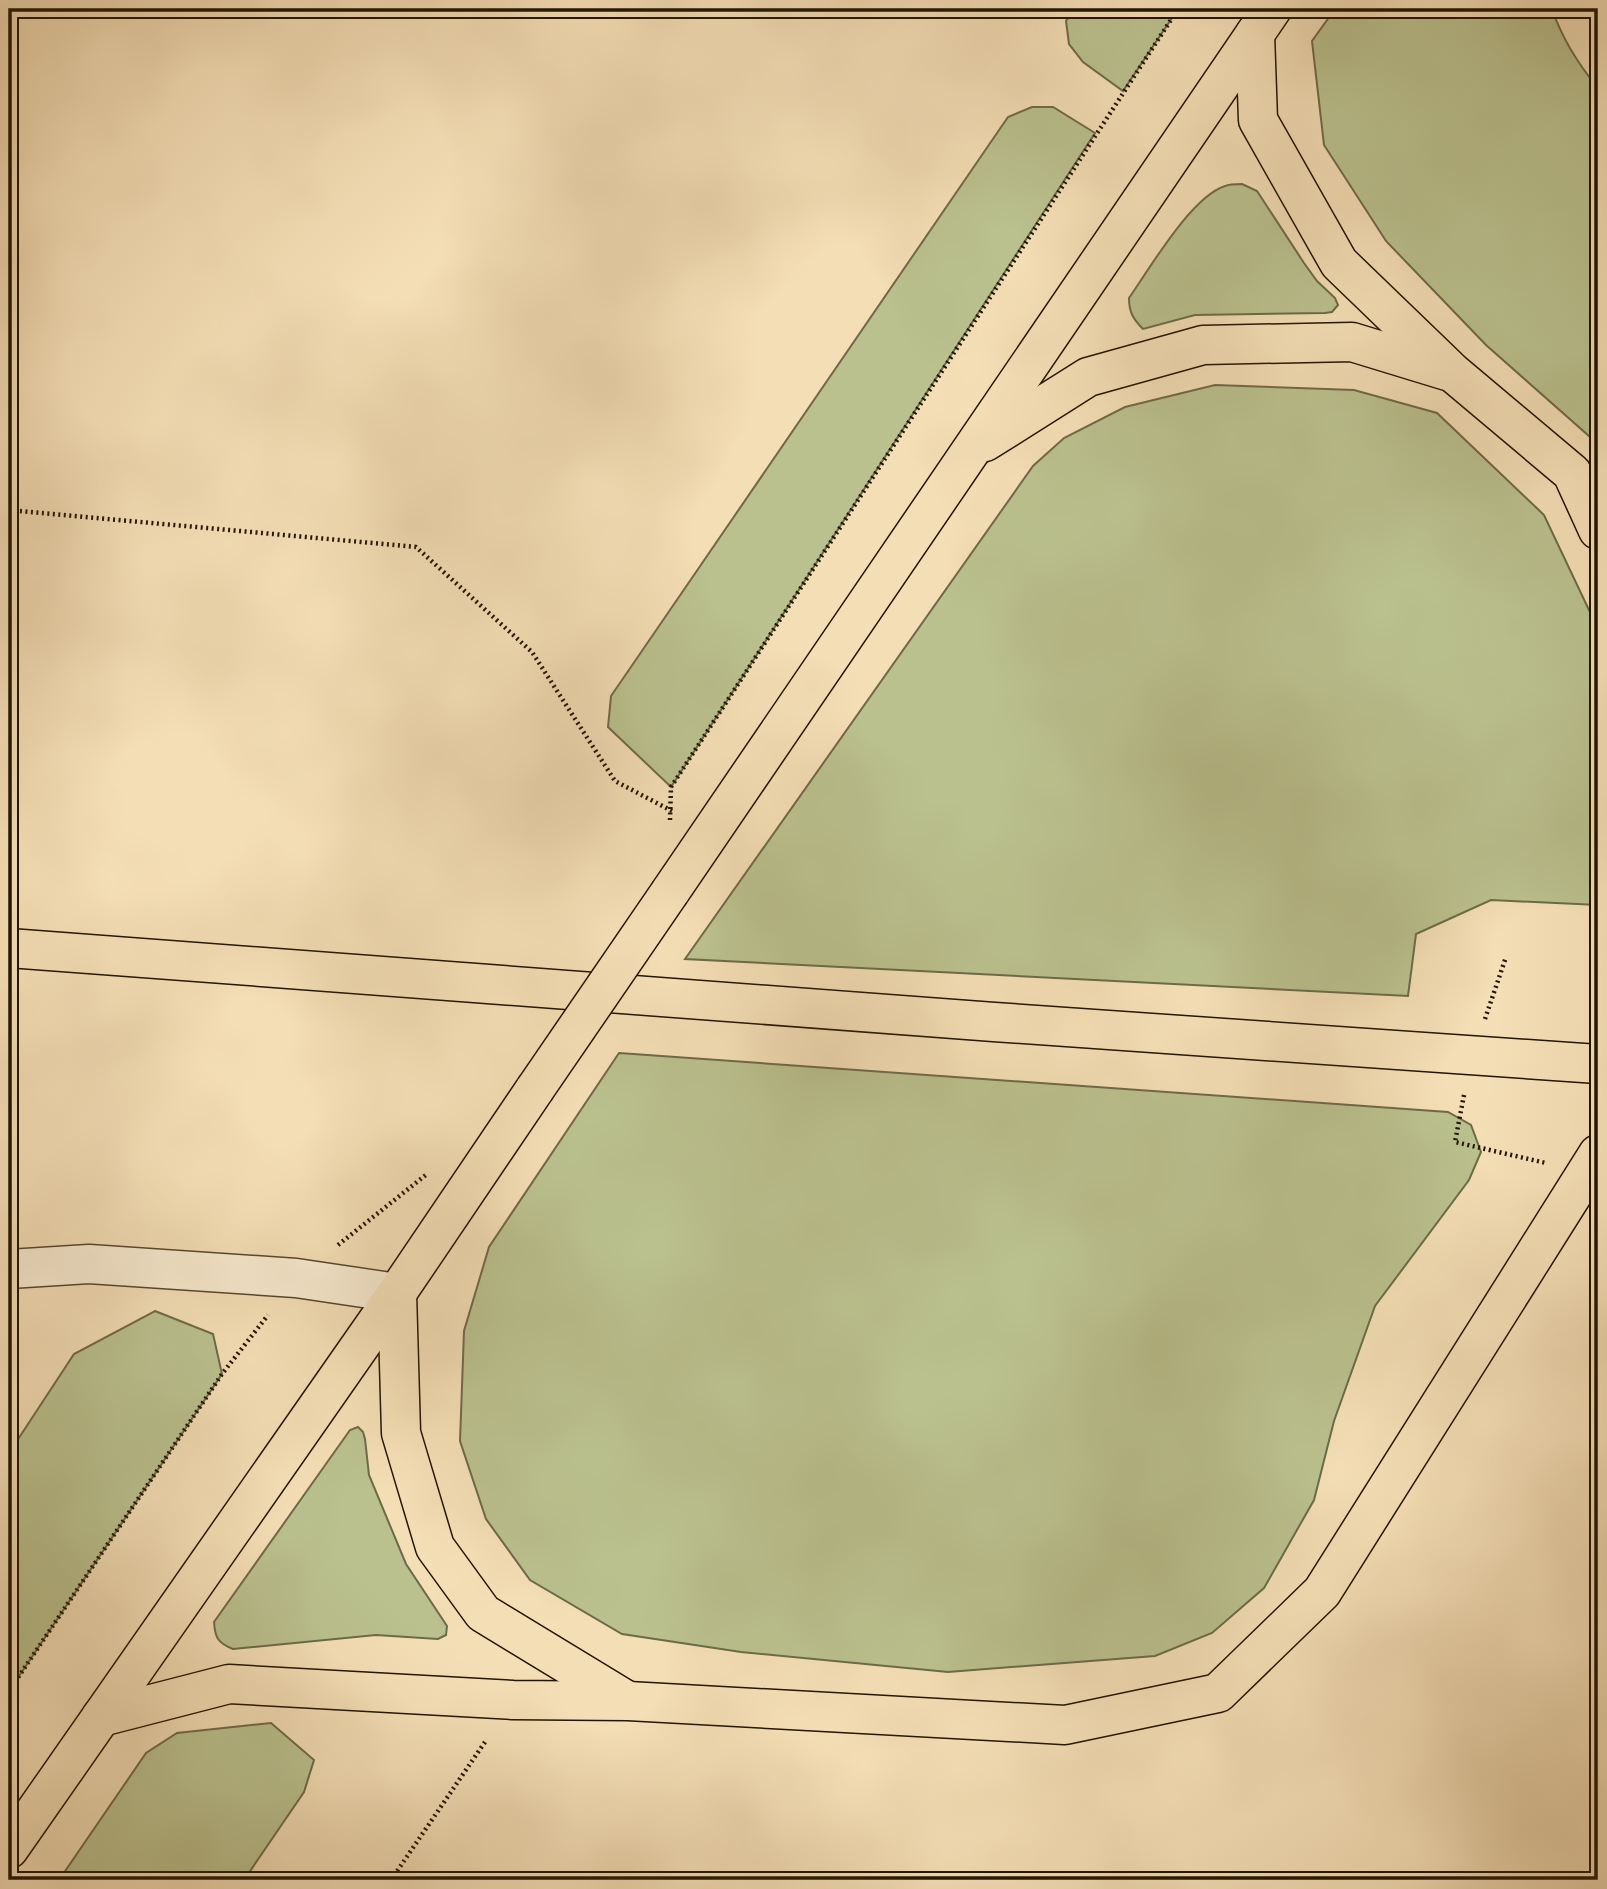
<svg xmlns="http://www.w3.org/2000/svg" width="1607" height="1889" viewBox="0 0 1607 1889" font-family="Alegreya,serif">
  <rect width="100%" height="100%" fill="#f4deb5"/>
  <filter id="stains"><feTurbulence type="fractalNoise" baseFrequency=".00286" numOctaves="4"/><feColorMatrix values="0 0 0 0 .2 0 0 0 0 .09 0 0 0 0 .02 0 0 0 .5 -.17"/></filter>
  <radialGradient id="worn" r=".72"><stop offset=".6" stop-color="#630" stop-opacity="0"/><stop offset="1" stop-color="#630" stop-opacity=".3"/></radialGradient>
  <g fill="#bac18e" stroke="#6e6a48" stroke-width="2">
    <path d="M1074 9H1178L1123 91 1083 62 1069 44 1066 21Z"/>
    <path d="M1335 9H1552C1562 38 1578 64 1598 88V444L1486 345 1386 241 1324 145 1312 41Z"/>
    <path d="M1032 107H1053L1095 133 671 787 608 727 611 696 1008 117Z"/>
    <path d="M1242 184 1257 191 1304 263 1317 281 1335 298 1338 305 1332 312 1325 313 1195 315 1143 329C1133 319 1129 312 1129 298 1150 268 1191 197 1225 186 1230 184 1237 184 1242 184Z"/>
    <path d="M1215 385 1354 390 1437 413 1544 515 1598 629V905L1491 900 1416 934 1408 996 685 959 1033 466 1064 438 1125 407Z"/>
    <path d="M619 1053 1448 1112 1471 1125 1481 1152 1469 1180 1375 1306 1334 1421 1314 1500 1264 1588 1212 1633 1155 1656 948 1672 741 1652 622 1634 530 1580 486 1519 460 1441 464 1331 489 1247Z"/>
    <path d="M155 1311 213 1334 222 1374 9 1691V1453L74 1354Z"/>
    <path d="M358 1427 363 1432 365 1439 369 1475 406 1564 447 1626 446 1635 438 1639 376 1635 233 1649C218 1643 215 1638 214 1622L350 1430Z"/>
    <path d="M271 1723 314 1760 304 1792 244 1880H59L146 1753 177 1733Z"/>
  </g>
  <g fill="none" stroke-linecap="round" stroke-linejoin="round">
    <g stroke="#56462e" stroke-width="41">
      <path id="minor" d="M9 1269 89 1264 296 1278 397 1293"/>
    </g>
    <g stroke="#221401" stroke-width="41">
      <g id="major">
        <path d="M1255 34 1258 120 1339 263 1452 372 1572 473 1598 530"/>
        <path d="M985 442 1088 377 1203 345 1352 342 1447 371"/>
        <path d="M670 892 1272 9"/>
        <path d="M9 948 994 1022 1598 1064"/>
        <path d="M397 1293 401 1433 435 1547 483 1613 626 1700"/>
        <path d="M101 1717 229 1684 513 1700 628 1701 1065 1725 1218 1693 1322 1592 1598 1154"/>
        <path d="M9 1849 397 1293 535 1089"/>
      </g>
    </g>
    <g stroke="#221401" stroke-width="4.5" stroke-dasharray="2 3.5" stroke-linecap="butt">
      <path d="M9 510 416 547 532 652 615 781 672 811"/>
      <path d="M670 820 671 787 1178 9"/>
      <path d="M1485 1019 1506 957"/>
      <path d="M1464 1095 1455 1142 1546 1163"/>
      <path d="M338 1245 427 1174"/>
      <path d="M9 1691 222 1374 268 1315"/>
      <path d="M391 1880 487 1739"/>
    </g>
    <use href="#minor" stroke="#f8eacf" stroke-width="38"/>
    <use href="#major" stroke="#f4deb5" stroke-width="38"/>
    <g stroke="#221401" stroke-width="41" stroke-linecap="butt">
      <path id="major-bridge" d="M535 1089 670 892"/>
    </g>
    <use href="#major-bridge" stroke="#f4deb5" stroke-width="38"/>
  </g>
  <rect width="1607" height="1889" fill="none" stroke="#f4deb5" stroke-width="35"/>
  <rect x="10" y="10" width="1586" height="1868" fill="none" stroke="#221401" stroke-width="3.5"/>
  <rect x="18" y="18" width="1572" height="1854" fill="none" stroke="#221401" stroke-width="2"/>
  <rect width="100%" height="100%" filter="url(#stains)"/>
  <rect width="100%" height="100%" fill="url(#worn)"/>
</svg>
